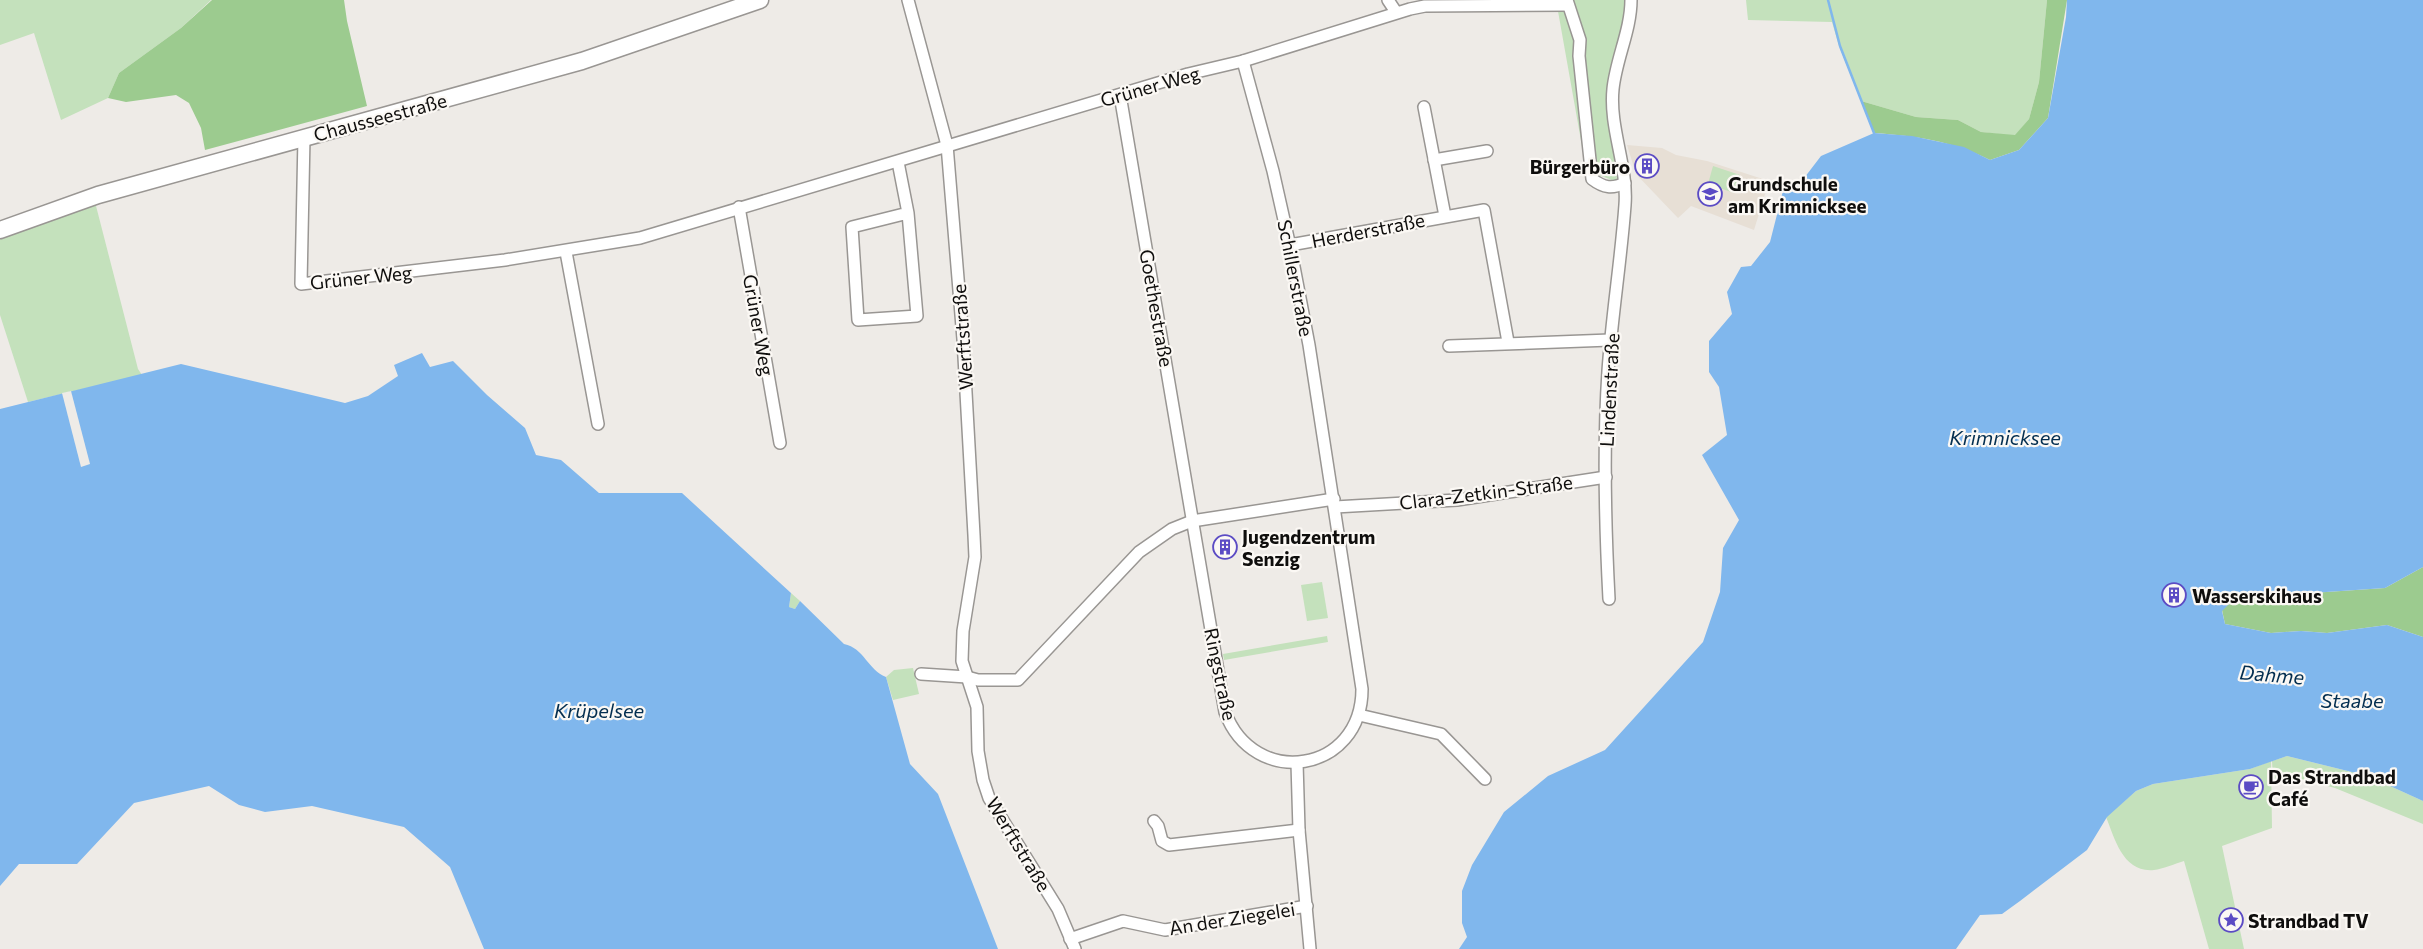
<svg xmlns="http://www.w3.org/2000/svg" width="2423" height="949" viewBox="0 0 2423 949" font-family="Commissioner,sans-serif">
  <rect width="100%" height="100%" fill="#eeebe7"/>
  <path fill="#e7dfd5" d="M1627 145 1662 148 1676 155 1707 161 1769 181 1754 230 1691 206 1678 218 1636 174Z"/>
  <g fill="#c4e1bc">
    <path d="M0 0H211L181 28 119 73 108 98 61 120 34 33 0 45Z"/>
    <path d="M1556 0H1629L1611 88 1617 182 1594 173 1585 163Z"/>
    <path d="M1746 0H2047L2039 82 2029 119 2015 136 1981 132 1958 120 1916 117 1861 101 1839 46 1832 22 1748 20Z"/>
    <path d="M1713 166 1740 175 1734 193 1708 184Z"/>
    <path d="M95 202 138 369 142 375 28 402 0 315V236Z"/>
    <path d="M1322 582 1328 618 1307 621 1301 585Z"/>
    <path d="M791 593 800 601 795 609 789 607Z"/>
    <path d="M1327 636 1328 642 1224 660 1223 654Z"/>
    <path d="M913 668 919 694 893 700 886 677 894 670Z"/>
    <path d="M2287 756 2368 776 2423 801V824L2335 788 2301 779H2273L2272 761Z"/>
    <path d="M2271 761 2272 828 2222 846 2244 949H2209L2184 861C2174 864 2163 869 2154 870 2123 873 2115 839 2106 817L2136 791 2153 784 2250 769Z"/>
  </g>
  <g fill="#9ccb8f">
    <path d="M212 0H344L347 21 367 106 205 150 201 128 189 103 176 95 126 102 108 98 119 73 181 28Z"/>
    <path d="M2047 0H2067L2048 118 2019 150 1990 160C1952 141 1916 136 1874 133L1861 101 1916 117 1958 120 1981 132 2015 135 2029 119 2039 82Z"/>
    <path d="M2423 567V637L2387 625 2327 633 2301 631 2271 633 2225 624 2222 610 2232 601 2252 597 2385 588Z"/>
  </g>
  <g fill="#80b7ed">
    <path d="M2067 0H2423V567L2385 588 2252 597 2232 601 2222 611 2225 624 2271 633 2301 631 2327 633 2387 625 2423 637V801L2368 776 2287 756 2250 769 2153 784 2136 791 2107 817 2087 850 2020 901 2002 914 1980 915 1956 949H1459L1467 937 1462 923V891L1472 865 1504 812 1548 776 1605 750 1703 642 1720 592 1723 548 1739 520 1702 455 1727 435 1719 387 1709 372V341L1732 314 1727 292 1741 267 1751 266 1770 242 1785 183 1798 186 1821 156 1874 133 1912 136 1964 147 1990 160 2019 150 2048 118 2066 17Z"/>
    <path d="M422 353 430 367 453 361 487 395 525 428 536 455 561 460 599 493H682L791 593 789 607 795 609 800 601 844 644C864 648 868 670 886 677L910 764 938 794 998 949H484L450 867 404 827 312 806 265 812 239 805 209 786 134 803 77 864H19L0 886V409L181 364 345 403 368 396 398 376 394 365Z"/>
  </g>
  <path fill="#eeebe7" d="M71 391 90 464 81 467 62 393Z"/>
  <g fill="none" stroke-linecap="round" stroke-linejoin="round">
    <path stroke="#80b7ed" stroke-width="2.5" d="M1828 0 1840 46 1874 133"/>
    <g stroke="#999693" stroke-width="14">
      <g id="minor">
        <path d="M908 0 947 145 963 339 974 535 975 557 963 631 962 661 977 707 978 751 983 780 989 798 1058 909 1075 949"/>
        <path d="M1388 0 1396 12"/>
        <path d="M1567 0 1580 40 1579 56 1592 179C1604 188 1612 189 1625 183"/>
        <path d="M1120 95 1225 712C1254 790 1362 773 1362 689L1309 345 1291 251 1273 171 1243 61"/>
        <path d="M1424 107 1445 216"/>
        <path d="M304 137 301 284 505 260 640 238 1188 74 1243 61 1410 9 1425 6 1568 5"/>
        <path d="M1434 160 1487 151"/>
        <path d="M898 162 908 213 852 227 858 320 917 316 908 213"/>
        <path d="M739 207 780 443"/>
        <path d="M1290 245 1484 210 1508 342"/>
        <path d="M566 252 598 424"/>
        <path d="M1449 346 1610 340"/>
        <path d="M1335 507 1457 500 1606 477"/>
        <path d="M1609 599C1605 523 1603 446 1608 371 1612 315 1621 260 1625 205 1628 166 1609 128 1613 89 1616 59 1631 30 1631 0"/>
        <path d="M921 674 967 677 978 680H1018L1139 552 1172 529 1192 521 1334 499"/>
        <path d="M1359 715 1441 734 1485 779"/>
        <path d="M1297 763 1299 830 1310 949"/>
        <path d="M1154 821 1158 826 1162 841 1169 845 1299 830"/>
        <path d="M1070 939 1123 921 1165 930 1307 906"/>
      </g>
    </g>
    <g stroke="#999693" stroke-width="19">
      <path id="secondary" d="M0 230 98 195 582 61 760 0"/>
    </g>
    <use href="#minor" stroke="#fff" stroke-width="11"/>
    <use href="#secondary" stroke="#fff" stroke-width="16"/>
  </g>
  <defs>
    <g id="building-ring" transform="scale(1.25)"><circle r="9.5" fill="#fbf8f4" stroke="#5b4bc4" stroke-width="1.5"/><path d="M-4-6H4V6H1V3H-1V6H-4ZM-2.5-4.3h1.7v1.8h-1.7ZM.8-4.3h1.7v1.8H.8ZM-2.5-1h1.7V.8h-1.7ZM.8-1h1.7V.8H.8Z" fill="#5b4bc4"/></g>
    <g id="school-ring" transform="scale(1.25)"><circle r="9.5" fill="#fbf8f4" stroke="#5b4bc4" stroke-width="1.5"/><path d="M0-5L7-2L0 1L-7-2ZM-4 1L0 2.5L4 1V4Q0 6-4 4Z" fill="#5b4bc4"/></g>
    <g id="cafe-ring" transform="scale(1.25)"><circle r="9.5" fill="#fbf8f4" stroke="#5b4bc4" stroke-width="1.5"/><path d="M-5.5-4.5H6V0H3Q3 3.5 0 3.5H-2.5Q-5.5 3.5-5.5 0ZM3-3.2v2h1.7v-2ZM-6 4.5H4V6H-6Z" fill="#5b4bc4"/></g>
    <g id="sight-ring" transform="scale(1.25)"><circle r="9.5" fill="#fbf8f4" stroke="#5b4bc4" stroke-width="1.5"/><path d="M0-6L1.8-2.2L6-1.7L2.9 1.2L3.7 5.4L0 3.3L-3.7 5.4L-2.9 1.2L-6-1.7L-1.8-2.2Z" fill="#5b4bc4"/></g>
  </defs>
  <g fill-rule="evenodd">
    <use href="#building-ring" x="1647" y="166"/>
    <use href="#school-ring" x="1710" y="194"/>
    <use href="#building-ring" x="1225" y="547"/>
    <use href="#building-ring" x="2174" y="595"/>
    <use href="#cafe-ring" x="2251" y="787"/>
    <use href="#sight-ring" x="2231" y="920"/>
  </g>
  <g text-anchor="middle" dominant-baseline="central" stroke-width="4.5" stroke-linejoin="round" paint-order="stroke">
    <g font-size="19" fill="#0f0e0d" stroke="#fbf8f4">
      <text transform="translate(1150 86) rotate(-16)">Grüner Weg</text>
      <text transform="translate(380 117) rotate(-15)">Chausseestraße</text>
      <text transform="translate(1368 230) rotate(-11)">Herderstraße</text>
      <text transform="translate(361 277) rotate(-6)">Grüner Weg</text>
      <text transform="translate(1296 278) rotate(79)">Schillerstraße</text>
      <text transform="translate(1157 308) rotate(80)">Goethestraße</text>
      <text transform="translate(759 325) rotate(80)">Grüner Weg</text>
      <text transform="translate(962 337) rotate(-94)">Werftstraße</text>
      <text transform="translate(1609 390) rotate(-87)">Lindenstraße</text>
      <text transform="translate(1486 492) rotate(-7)">Clara-Zetkin-Straße</text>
      <text transform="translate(1221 674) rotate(78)">Ringstraße</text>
      <text transform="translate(1019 844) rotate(59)">Werftstraße</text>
      <text transform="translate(1232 918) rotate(-9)">An der Ziegelei</text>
    </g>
    <g font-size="19" font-weight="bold" fill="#0f0e0d" stroke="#fbf8f4" text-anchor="start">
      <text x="1630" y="166" text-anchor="end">Bürgerbüro</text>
      <text x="1728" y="183">Grundschule<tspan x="1728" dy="22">am Krimnicksee</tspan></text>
      <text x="1242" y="536">Jugendzentrum<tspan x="1242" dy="22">Senzig</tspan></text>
      <text x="2192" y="595">Wasserskihaus</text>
      <text x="2268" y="776">Das Strandbad<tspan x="2268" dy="22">Café</tspan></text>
      <text x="2248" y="920">Strandbad TV</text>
    </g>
    <g font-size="20" font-style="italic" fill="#032e50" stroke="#fbf8f4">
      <text x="2005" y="437">Krimnicksee</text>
      <text transform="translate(2272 674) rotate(5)">Dahme</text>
      <text x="2352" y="700">Staabe</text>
      <text x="599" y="710">Krüpelsee</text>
    </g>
  </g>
</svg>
